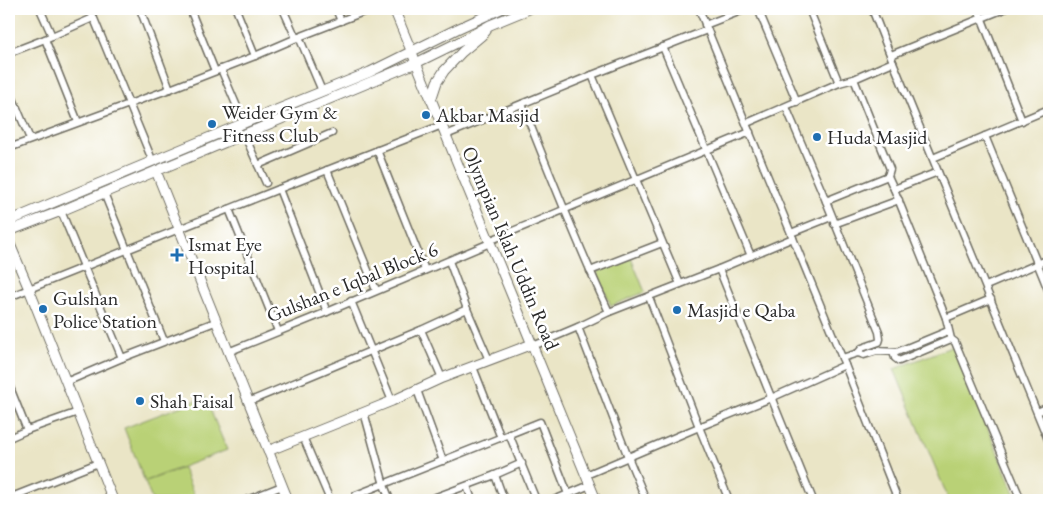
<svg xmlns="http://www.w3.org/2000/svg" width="1058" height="509" viewBox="0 0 1058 509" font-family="'EB Garamond',serif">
  <rect width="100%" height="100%" fill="#fff"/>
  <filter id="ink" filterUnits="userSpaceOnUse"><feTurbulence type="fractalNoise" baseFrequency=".02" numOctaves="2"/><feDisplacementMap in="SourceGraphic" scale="10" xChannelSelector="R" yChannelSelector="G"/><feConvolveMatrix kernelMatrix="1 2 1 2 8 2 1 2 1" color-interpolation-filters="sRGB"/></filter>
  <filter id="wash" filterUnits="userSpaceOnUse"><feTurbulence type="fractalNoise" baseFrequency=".0096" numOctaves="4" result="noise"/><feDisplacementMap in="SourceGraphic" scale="20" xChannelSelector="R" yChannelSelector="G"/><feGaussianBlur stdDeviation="1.12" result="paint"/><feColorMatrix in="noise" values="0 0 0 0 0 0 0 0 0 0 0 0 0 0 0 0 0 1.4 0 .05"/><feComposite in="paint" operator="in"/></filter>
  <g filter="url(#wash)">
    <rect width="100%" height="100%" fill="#eae5c6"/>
    <g fill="#b9d176" stroke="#727e50">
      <path d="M631 258 645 292 611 306 597 272Z"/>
      <path d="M954 346 1017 500H949L894 369Z"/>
      <path d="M205 397 227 450 146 481 183 468 196 500H152L124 428Z"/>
    </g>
  </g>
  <g filter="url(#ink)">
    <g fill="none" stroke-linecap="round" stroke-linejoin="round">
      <g stroke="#6e6c61" stroke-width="9">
        <g id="street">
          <path d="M40 9 52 36"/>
          <path d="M90 9 153 162"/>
          <path d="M140 9 170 89"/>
          <path d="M190 9 215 71"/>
          <path d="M236 9 255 56"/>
          <path d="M283 9 296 38"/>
          <path d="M336 9 341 21"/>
          <path d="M699 9 845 365 898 500"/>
          <path d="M758 9 797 102"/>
          <path d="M809 9 839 83"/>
          <path d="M872 9 893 62 1049 442"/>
          <path d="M978 9 1022 121"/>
          <path d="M705 25 746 9"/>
          <path d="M299 37 322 91"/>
          <path d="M45 39 78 122"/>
          <path d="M663 47 751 256"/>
          <path d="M9 53 45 39 93 18"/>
          <path d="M891 55 1004 9"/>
          <path d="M221 69 244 123"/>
          <path d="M592 75 680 284"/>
          <path d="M854 79 890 169 888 176 894 189 946 318 951 339 955 342 1021 500"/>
          <path d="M9 89 30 139"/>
          <path d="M522 104C550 174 577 244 609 312"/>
          <path d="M786 107 826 201 879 332 880 339 879 342 862 348 858 353"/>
          <path d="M747 123 839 83 854 79 893 62"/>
          <path d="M244 134 266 183"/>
          <path d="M446 135 592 75 707 30"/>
          <path d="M985 136 1049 292"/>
          <path d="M9 148 170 89 255 56 299 37 371 9"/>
          <path d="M377 150 425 270"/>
          <path d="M933 158 1049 109"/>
          <path d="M258 165 332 133"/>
          <path d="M327 170 376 290"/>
          <path d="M279 189 327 312"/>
          <path d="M894 189 938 172"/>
          <path d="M104 193 164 341"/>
          <path d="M826 201 888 176"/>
          <path d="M229 209 278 331"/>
          <path d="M61 211 122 358"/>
          <path d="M834 224 899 200"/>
          <path d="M791 233 831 217"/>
          <path d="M489 241 750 132"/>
          <path d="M449 261 467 309 489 360"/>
          <path d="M719 269 813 500"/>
          <path d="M590 271 662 243"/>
          <path d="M986 286 1049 259"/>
          <path d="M9 297 279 189 442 125"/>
          <path d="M649 297 699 427 729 500"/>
          <path d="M351 301 392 401"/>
          <path d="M946 318 991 299"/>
          <path d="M578 327 628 457 646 500"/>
          <path d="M421 330 442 378"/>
          <path d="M533 346 578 327 609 312 719 269 793 238"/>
          <path d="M228 352 327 312 490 243"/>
          <path d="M893 352 895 358 899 361 951 339"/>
          <path d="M842 358 858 353 864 355 877 351 897 352 948 331"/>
          <path d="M473 367 501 438"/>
          <path d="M66 382 122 358 215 322"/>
          <path d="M9 385 27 430"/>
          <path d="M417 390 443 461"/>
          <path d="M248 402 421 330 467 309"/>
          <path d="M364 412 384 485 390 500"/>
          <path d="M1037 412 1049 407"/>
          <path d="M509 434 536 500"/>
          <path d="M303 437 330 500"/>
          <path d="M9 438 27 430 78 412"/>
          <path d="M495 475 504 500"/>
          <path d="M586 475 699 427 771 398 845 365"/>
          <path d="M467 486 472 500"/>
          <path d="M356 495 540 422 568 494"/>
          <path d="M9 498 98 463"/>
          <path d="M247 500 282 486"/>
          <path d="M428 500 495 475 522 463"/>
          <path d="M554 500 590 485"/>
        </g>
      </g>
      <g stroke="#6e6c61" stroke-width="11">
        <g id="secondary">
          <path d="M394 9 596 500"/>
          <path d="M431 100 437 82 444 71 462 52 481 36 486 31"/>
          <path d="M156 171 288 500"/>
          <path d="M9 221 244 123 370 72 457 29 501 9"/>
          <path d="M9 231 61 211 156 171 416 63 467 38 490 25 529 9"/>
          <path d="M9 242 29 289 113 500"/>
          <path d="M268 451 392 401 442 378 532 344"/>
        </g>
      </g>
      <use href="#street" stroke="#fff" stroke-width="6"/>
      <use href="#secondary" stroke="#fff" stroke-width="9"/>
    </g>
  </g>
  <g fill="#1f6fb2" stroke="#fff" stroke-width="2">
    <circle cx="426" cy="115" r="5"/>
    <circle cx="212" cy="124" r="5"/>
    <circle cx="817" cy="137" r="5"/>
    <path d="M174.5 247.5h5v5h5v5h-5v5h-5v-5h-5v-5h5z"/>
    <circle cx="43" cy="309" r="5"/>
    <circle cx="677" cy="310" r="5"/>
    <circle cx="140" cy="401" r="5"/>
  </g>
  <g text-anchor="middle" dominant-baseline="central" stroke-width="5" stroke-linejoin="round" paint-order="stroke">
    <g font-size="20" fill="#2b2b2b" stroke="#fff" text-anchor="start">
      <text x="222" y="112">Weider Gym &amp;<tspan x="222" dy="23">Fitness Club</tspan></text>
      <text x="436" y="115">Akbar Masjid</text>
      <text x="827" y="137">Huda Masjid</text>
      <text x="188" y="244">Ismat Eye<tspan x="188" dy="23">Hospital</tspan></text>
      <text x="53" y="298">Gulshan<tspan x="53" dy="23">Police Station</tspan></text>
      <text x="687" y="310">Masjid e Qaba</text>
      <text x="150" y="401">Shah Faisal</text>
    </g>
    <g font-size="20" fill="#2b2b2b" stroke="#fff">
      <text transform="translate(511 248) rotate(67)">Olympian Islah Uddin Road</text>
      <text transform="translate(352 282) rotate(-22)">Gulshan e Iqbal Block 6</text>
    </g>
  </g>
  <rect width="1058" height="509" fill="none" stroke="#fff" stroke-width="30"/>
</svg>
